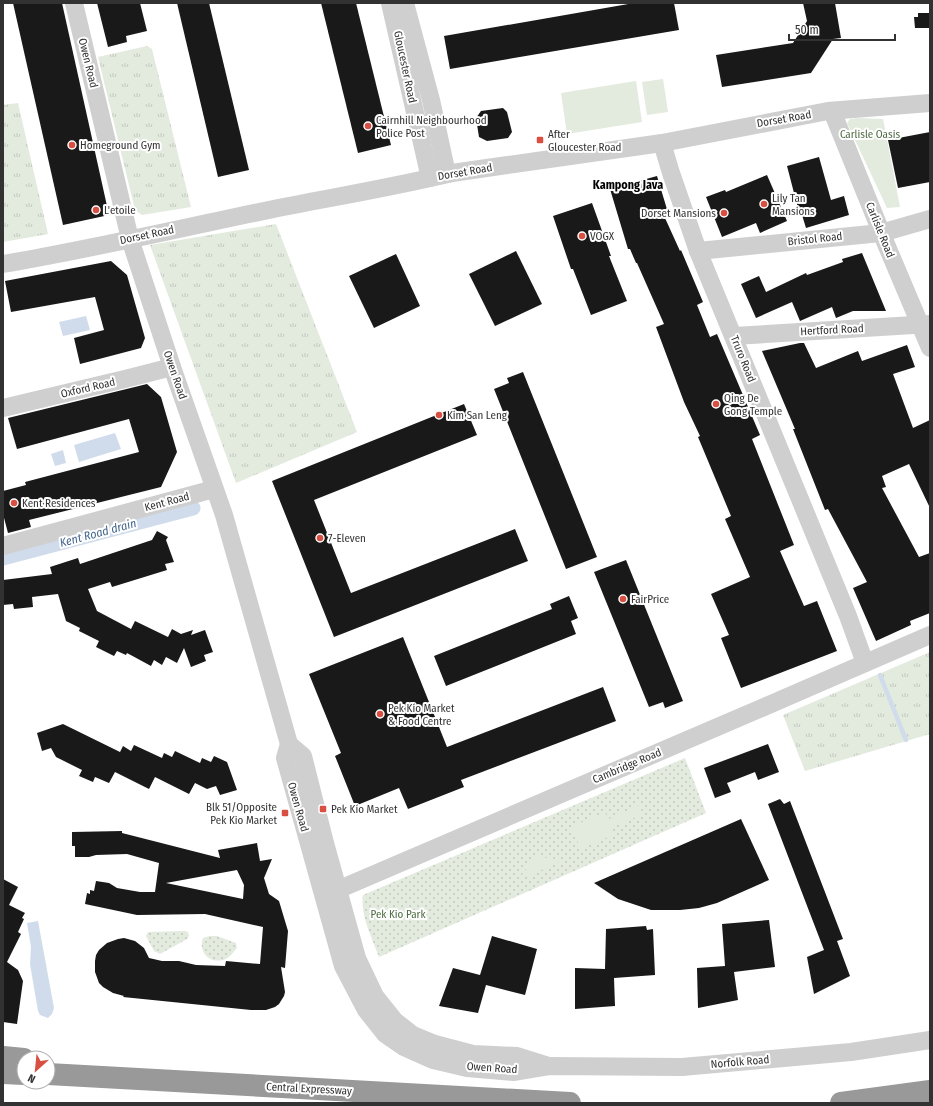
<svg xmlns="http://www.w3.org/2000/svg" width="933" height="1106" viewBox="0 0 933 1106" font-family="'Fira Sans Condensed',sans-serif">
  <defs>
    <pattern id="grass-tufts" width="24" height="20" patternUnits="userSpaceOnUse"><rect width="24" height="20" fill="#e3eade"/><path d="M3 7l-1-3M5 7V3M7 7l1-3M15 17l-1-3M17 17v-4M19 17l1-3" fill="none" stroke="#c3c9bf"/></pattern>
    <pattern id="park-dots" width="8" height="8" patternUnits="userSpaceOnUse"><rect width="8" height="8" fill="#e3eade"/><path d="M2 2h.1M6 6h.1" fill="none" stroke="#c3c9bf" stroke-width="1.8" stroke-linecap="round"/></pattern>
  </defs>
  <rect width="100%" height="100%" fill="#fff"/>
  <g fill="url(#grass-tufts)">
    <path d="M147 46 152 49 191 207 142 215 135 210 98 57Z"/>
    <path d="M18 103 48 234 3 242V105Z"/>
    <path d="M276 224 357 432 236 483 150 245Z"/>
    <path d="M930 652V734L805 771 783 715Z"/>
  </g>
  <g fill="url(#park-dots)">
    <path d="M685 758 706 813 379 957C372 938 360 915 363 895Z"/>
    <path d="M185 931 188 932 189 936 187 939 160 954 154 951 146 936 148 932Z"/>
    <path d="M210 936H217L236 943 237 948C233 952 229 959 223 960 209 964 198 951 203 938Z"/>
  </g>
  <g fill="#e3eade">
    <path d="M663 79 668 112 647 115 642 82Z"/>
    <path d="M636 81 642 122 567 134 561 93Z"/>
    <path d="M858 118 883 119 900 207 887 208 847 123 850 119Z"/>
    <path d="M639 805 643 814 613 827 609 819Z"/>
    <path d="M605 812 615 834 581 849 571 827Z"/>
    <path d="M538 857 565 860 518 880 534 859Z"/>
  </g>
  <g fill="#d0dceb">
    <path d="M86 316 90 330 63 336 59 322Z"/>
    <path d="M115 433 121 449 79 462 74 445Z"/>
    <path d="M63 450 66 463 55 466 51 454Z"/>
    <path d="M38 921 54 1008 52 1014 48 1018 40 1015 38 1011 30 964 31 947 27 923Z"/>
  </g>
  <g fill="none" stroke-linecap="round" stroke-linejoin="round">
    <path stroke="#d0dceb" stroke-width="4.5" d="M880 675 906 740"/>
    <path stroke="#d0dceb" stroke-width="15" d="M3 558 193 508"/>
  </g>
  <g fill="#191919" fill-rule="evenodd">
    <path d="M13 3H62L109 215 63 225Z"/>
    <path d="M97 3H140L147 31 126 36 127 42 108 47Z"/>
    <path d="M177 3H209L249 170 218 177Z"/>
    <path d="M321 3H356L391 145 358 153Z"/>
    <path d="M634 3H674L679 30 450 69 444 36Z"/>
    <path d="M803 3H835L841 38 833 39 811 73 722 87 716 55 793 43 807 21Z"/>
    <path d="M918 13H930V28H915L914 17H918Z"/>
    <path d="M503 108 507 112 512 132 508 138 487 141 479 137 476 118 481 111Z"/>
    <path d="M930 132V182L898 188 888 140Z"/>
    <path d="M819 157 831 200 844 196 849 215 806 228 802 215 800 216 787 166Z"/>
    <path d="M767 175 787 221 760 233 756 223 722 237 706 197 725 190 726 192Z"/>
    <path d="M657 176 669 216 665 218 680 251 681 250 703 302 697 305 710 337 717 334 760 435 752 439 794 545 780 551 804 606 817 601 837 651 741 688 721 638 729 635 711 594 750 577 725 519 731 516 698 437 700 436 684 402 656 327 664 324 637 263H636L630 249H628L610 189Z"/>
    <path d="M592 203 611 256H609L627 301 591 315 573 269H571L553 216Z"/>
    <path d="M516 251 542 304 495 326 469 274Z"/>
    <path d="M862 253 886 311H853L836 318 832 307 800 321 792 302 756 318 741 284 759 276 766 292 806 273 807 275 843 262 842 259Z"/>
    <path d="M396 254 420 306 374 328 349 276Z"/>
    <path d="M111 261 127 275 145 338 141 348 80 364 74 338 104 330 95 297 11 312 5 281Z"/>
    <path d="M800 343H804L816 368 858 351 862 361 907 345 915 367 893 374 913 428 930 420V508L909 464 882 476 886 487 882 488 919 557 930 553V613L910 621 911 625 876 641 853 588 867 582 828 509 825 510 793 429H795L762 351Z"/>
    <path d="M523 372 597 557 566 569 494 389 509 383 507 378Z"/>
    <path d="M147 384 161 397 177 452 161 487 29 520 31 527 8 533 3 514V491L26 485 25 482 139 452 129 419 17 449 8 418Z"/>
    <path d="M464 404 477 435 314 500 351 593 515 529 528 561 334 637 272 481Z"/>
    <path d="M157 531 168 537 166 540 174 562 165 564 167 570 112 587 110 582 88 589 97 611 131 629 135 621 168 637 172 629 181 634 193 630 191 635 205 630 213 652 204 655 206 661 191 667 184 648 177 663 166 657 162 665 154 660 151 666 127 653 126 655 117 651 114 656 96 647 99 641 79 631 80 628 66 621 58 594 32 597 33 607 14 609 13 604 3 605V580L52 574 50 567 78 558 80 564 152 540Z"/>
    <path d="M626 560 683 701 665 708 663 702 649 707 594 572Z"/>
    <path d="M569 596 578 618 571 621 576 634 446 686 434 656 552 609 550 604Z"/>
    <path d="M403 637 447 747 603 687 616 721 461 780 464 787 408 809 399 788 355 806 335 756 341 753 309 674Z"/>
    <path d="M63 724 120 752 123 746 131 751 134 745 162 758 164 753 172 757 175 751 200 763 202 758 211 762 214 756 227 762 237 790 220 795 216 786 207 789 195 783 189 794 155 777 149 789 115 772 109 783 95 777 93 782 79 776 82 770 56 757 51 748 42 751 37 733Z"/>
    <path d="M768 744 779 772 758 780 755 772 727 783 731 792 715 798 704 768Z"/>
    <path d="M780 799 784 804 790 801 843 939 837 941 850 976 814 994 807 957 824 950 768 804Z"/>
    <path d="M741 819 769 880 717 903 699 908 680 910H651L618 899 594 883Z"/>
    <path d="M122 831V833L220 858 218 850 257 843 260 861 272 859 264 878 269 894 279 901 288 931 285 968 281 967 285 992 284 996 279 1004 275 1007 266 1010H251L123 997 124 996 113 993 103 987 99 983 95 972V961L96 955 99 950 107 943 118 939 124 938 135 941 144 948 149 958 162 961H179L196 965 225 966 226 961 260 964 263 927 205 914 137 915 85 904 87 893 90 894V890L94 891 96 881 109 883 117 888 140 892H155L159 863 127 854 96 855 89 857H75V846H72V832ZM237 870 244 885 243 899 166 883Z"/>
    <path d="M3 879 18 887 9 905 25 913 22 918 24 919 18 932 21 934 7 962 18 970 23 981 17 1024 3 1022Z"/>
    <path d="M769 920 775 967 734 972 738 1000 698 1008 697 968 725 966 722 924Z"/>
    <path d="M646 926 647 930 653 929 655 975 614 978 615 1006 575 1009V968L605 969 606 929Z"/>
    <path d="M492 936 537 949 525 995 486 985 478 1013 439 1006 453 968 480 975Z"/>
  </g>
  <g fill="none" stroke-linecap="round" stroke-linejoin="round">
    <g stroke="#cfcfcf" stroke-width="18">
      <path d="M74 3 130 239 172 367 224 515 289 744 303 756 325 843 357 958 375 996 395 1021 413 1035 435 1044 473 1054 517 1056 549 1066"/>
      <path d="M390 3 430 178"/>
      <path d="M405 3 431 100 447 174"/>
      <path d="M832 111 886 244 930 348"/>
      <path d="M662 143 671 173 698 251 848 616 865 663"/>
      <path d="M698 251 881 233 930 219"/>
      <path d="M3 264C91 249 177 229 264 211 327 198 390 188 452 173L662 143 828 111 930 103"/>
      <path d="M734 336 930 324"/>
      <path d="M3 408 129 378 172 367"/>
      <path d="M3 546 214 489"/>
      <path d="M289 744 285 758 343 966 366 1010 385 1034 404 1047 433 1060 467 1068 513 1072 549 1066 682 1067 851 1052 930 1040"/>
      <path d="M328 894 771 704 930 635"/>
    </g>
    <g stroke="#999" stroke-width="22">
      <path d="M3 1057 24 1059"/>
      <path d="M3 1073 24 1074"/>
      <path d="M48 1074 570 1103"/>
      <path d="M841 1103 930 1091"/>
    </g>
  </g>
  <g fill="#d95043" stroke="#fff" stroke-width="1.5">
    <circle cx="368" cy="126" r="4"/>
    <rect x="536" y="136" width="8" height="8" rx="2"/>
    <circle cx="72" cy="145" r="4"/>
    <circle cx="764" cy="204" r="4"/>
    <circle cx="96" cy="210" r="4"/>
    <circle cx="724" cy="213" r="4"/>
    <circle cx="582" cy="236" r="4"/>
    <circle cx="716" cy="404" r="4"/>
    <circle cx="439" cy="415" r="4"/>
    <circle cx="14" cy="503" r="4"/>
    <circle cx="320" cy="538" r="4"/>
    <circle cx="623" cy="599" r="4"/>
    <circle cx="380" cy="714" r="4"/>
    <rect x="319" y="805" width="8" height="8" rx="2"/>
    <rect x="281" y="809" width="8" height="8" rx="2"/>
  </g>
  <g text-anchor="middle" dominant-baseline="central" stroke-width="4" stroke-linejoin="round" paint-order="stroke">
    <g font-size="11" fill="#323232" stroke="#fff">
      <text transform="translate(88 63) rotate(76)">Owen Road</text>
      <text transform="translate(405 67) rotate(78)">Gloucester Road</text>
      <text transform="translate(784 119) rotate(-10)">Dorset Road</text>
      <text transform="translate(465 172) rotate(-10)">Dorset Road</text>
      <text transform="translate(880 230) rotate(68)">Carlisle Road</text>
      <text transform="translate(147 235) rotate(-12)">Dorset Road</text>
      <text transform="translate(815 239) rotate(-6)">Bristol Road</text>
      <text transform="translate(832 330) rotate(-3)">Hertford Road</text>
      <text transform="translate(743 359) rotate(68)">Truro Road</text>
      <text transform="translate(175 375) rotate(71)">Owen Road</text>
      <text transform="translate(88 388) rotate(-13)">Oxford Road</text>
      <text transform="translate(167 502) rotate(-15)">Kent Road</text>
      <text transform="translate(627 766) rotate(-23)">Cambridge Road</text>
      <text transform="translate(298 807) rotate(74)">Owen Road</text>
      <text transform="translate(740 1062) rotate(-5)">Norfolk Road</text>
      <text transform="translate(492 1068) rotate(4)">Owen Road</text>
      <text transform="translate(309 1089) rotate(3)">Central Expressway</text>
    </g>
    <g font-size="11" fill="#323232" stroke="#fff" text-anchor="start">
      <text x="376" y="120">Cairnhill Neighbourhood<tspan x="376" dy="13">Police Post</tspan></text>
      <text x="548" y="134">After<tspan x="548" dy="13">Gloucester Road</tspan></text>
      <text x="80" y="145">Homeground Gym</text>
      <text x="772" y="198">Lily Tan<tspan x="772" dy="13">Mansions</tspan></text>
      <text x="104" y="210">L'etoile</text>
      <text x="716" y="213" text-anchor="end">Dorset Mansions</text>
      <text x="590" y="236">VOGX</text>
      <text x="724" y="398">Qing De<tspan x="724" dy="13">Gong Temple</tspan></text>
      <text x="447" y="415">Kim San Leng</text>
      <text x="22" y="503">Kent Residences</text>
      <text x="328" y="538">7-Eleven</text>
      <text x="631" y="599">FairPrice</text>
      <text x="388" y="708">Pek Kio Market<tspan x="388" dy="13">&amp; Food Centre</tspan></text>
      <text x="277" y="807" text-anchor="end">Blk 51/Opposite<tspan x="277" dy="13">Pek Kio Market</tspan></text>
      <text x="331" y="809">Pek Kio Market</text>
    </g>
    <g font-size="11" fill="#4e6b42" stroke="#fff">
      <text x="870" y="134">Carlisle Oasis</text>
      <text x="398" y="914">Pek Kio Park</text>
    </g>
    <g font-size="12" font-weight="bold" fill="#000" stroke="#fff">
      <text x="628" y="185">Kampong Java</text>
    </g>
    <g font-size="12" font-style="italic" fill="#44668f" stroke="#fff">
      <text transform="translate(98 533) rotate(-15)">Kent Road drain</text>
    </g>
  </g>
  <rect width="933" height="1106" fill="none" stroke="#323232" stroke-width="8"/>
  <g transform="translate(36 1070) rotate(207)"><circle r="19" fill="#ffffff" stroke="#adadad"/>
  <path d="M0-3L7 15L0 10L-7 15Z" fill="#d95043"/>
  <text y="-6" font-size="11" font-weight="bold" text-anchor="middle" fill="#323232">N</text>
  </g>
  <path d="M789 34v6h106v-6" fill="none" stroke="#323232" stroke-width="2"/>
  <text x="795" y="34" font-size="12" fill="#323232" stroke="#ffffff" stroke-width="3" paint-order="stroke">50 m</text>
</svg>
